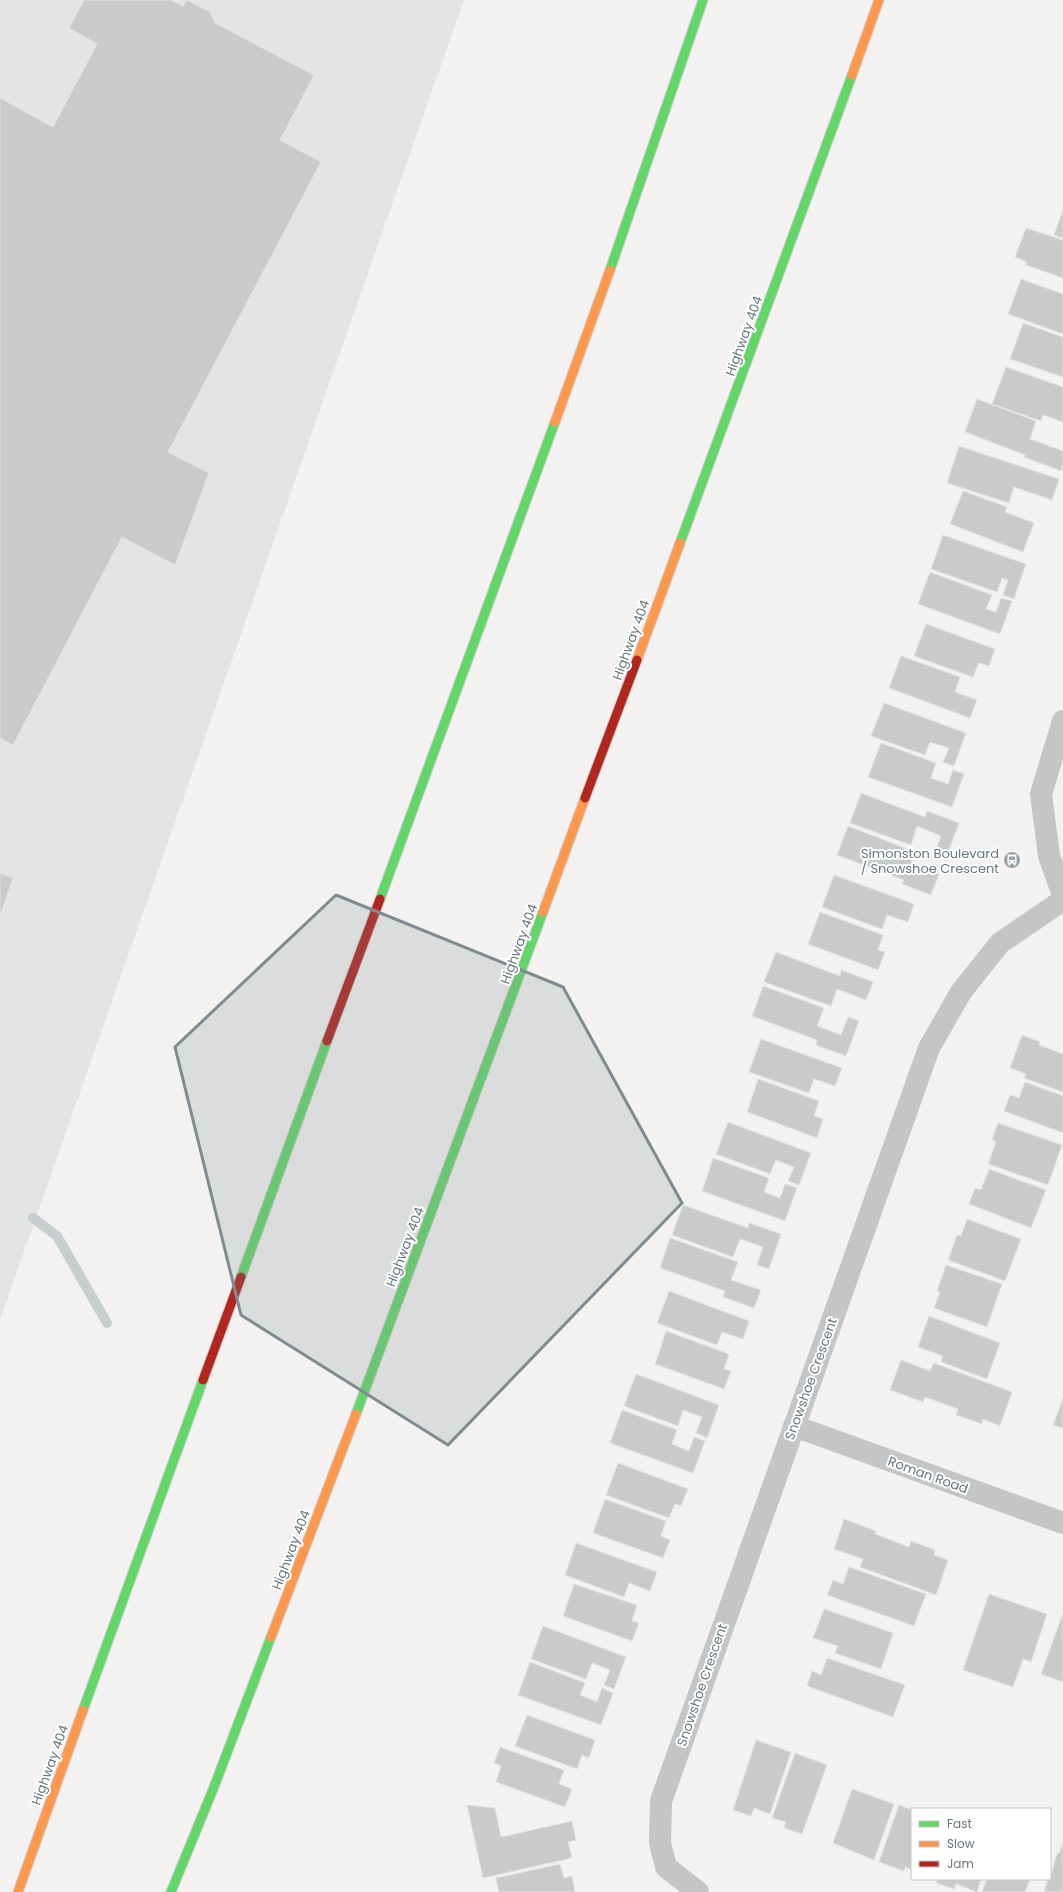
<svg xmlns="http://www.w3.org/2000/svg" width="1063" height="1892" viewBox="0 0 1063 1892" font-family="Poppins,sans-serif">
  <rect width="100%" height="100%" fill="#f3f2f1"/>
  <path fill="#e3e4e4" d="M0 0H464L0 1320Z"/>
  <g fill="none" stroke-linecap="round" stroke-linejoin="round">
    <path stroke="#c5cfd0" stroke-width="10" d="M33 1218 57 1236 107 1323"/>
  </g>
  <g fill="#c9caca" stroke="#e2e2e1">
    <path d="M84 0H171L183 6 187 0 210 12 215 23 314 75 280 140 321 162 168 452 209 473 175 565 122 537 13 745 0 738V98L53 127 97 44 69 28Z"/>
    <path d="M1063 210V238L1054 235Z"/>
    <path d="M1026 228 1063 240V278L1026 265 1027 262 1015 257Z"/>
    <path d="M1021 279 1063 294V334L1008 314Z"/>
    <path d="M1023 323 1063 337V377L1010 359Z"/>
    <path d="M1006 367 1063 387V422L1043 415 1041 421 992 404Z"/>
    <path d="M977 399 1036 421 1030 439 1063 451V465L1061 471 1024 457 1025 455 965 432Z"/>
    <path d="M959 446 1059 479 1052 500 1014 487 1009 503 947 483Z"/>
    <path d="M963 491 1007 507 1005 512 1034 523 1023 552 950 524Z"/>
    <path d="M943 535 1026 564 1014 599 1003 595 1008 580 1002 578 997 592 931 569Z"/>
    <path d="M930 572 992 595 986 609 996 612 1001 598 1012 601 1000 634 918 604Z"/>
    <path d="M926 624 995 649 989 666 979 663 973 677 914 656Z"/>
    <path d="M901 656 960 677 955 692 977 700 970 718 889 688Z"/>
    <path d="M884 703 966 733 954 766 943 762 949 748 930 742 925 755 871 736Z"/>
    <path d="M881 743 936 763 931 778 948 784 953 770 964 774 952 807 868 777Z"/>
    <path d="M861 793 925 817 927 811 959 823 946 858 935 854 941 836 917 826 911 845 850 823Z"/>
    <path d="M848 826 915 852 911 863 939 874 931 895 902 884 904 880 837 855Z"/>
    <path d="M0 873 13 878 0 916Z"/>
    <path d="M834 875 914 904 908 922 887 915 882 929 822 907Z"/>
    <path d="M820 912 883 935 878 950 885 952 878 970 808 944Z"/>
    <path d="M776 952 840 976 841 970 873 982 866 1000 837 989 831 1006 764 982Z"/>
    <path d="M763 986 824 1008 817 1026 841 1035 848 1017 859 1021 846 1056 816 1045 817 1040 752 1016Z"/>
    <path d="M1022 1035 1040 1042 1039 1045 1063 1054V1092L1024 1078 1026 1074 1010 1068Z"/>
    <path d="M761 1039 842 1068 835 1086 814 1079 809 1093 749 1072Z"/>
    <path d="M758 1079 819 1101 814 1116 823 1119 817 1138 747 1112Z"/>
    <path d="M1025 1082 1063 1096V1133L1004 1111 1010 1095 1019 1098Z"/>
    <path d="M728 1122 811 1153 799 1185 788 1181 794 1167 776 1160 770 1174 716 1154Z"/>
    <path d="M998 1123 1062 1145 1048 1185 988 1164 996 1142 992 1140Z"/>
    <path d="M713 1158 769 1178 764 1192 780 1198 785 1184 797 1188 785 1221 702 1191Z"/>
    <path d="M989 1169 1046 1190 1031 1228 969 1204 975 1188 981 1190Z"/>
    <path d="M683 1205 748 1228 749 1223 781 1234 769 1269 757 1265 763 1247 740 1239 733 1257 672 1235Z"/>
    <path d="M967 1219 1021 1239 1005 1281 948 1260 957 1235 961 1236Z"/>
    <path d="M670 1238 738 1262 731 1280 761 1290 754 1308 723 1297 725 1291 660 1268Z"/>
    <path d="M946 1265 1002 1284 987 1327 934 1308 940 1292 937 1291Z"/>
    <path d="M669 1291 749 1321 743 1339 722 1332 717 1345 657 1323Z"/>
    <path d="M929 1316 1000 1343 987 1379 941 1362 943 1356 918 1347Z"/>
    <path d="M666 1331 729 1354 724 1369 731 1371 724 1389 655 1364Z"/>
    <path d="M901 1360 930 1371 934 1363 1012 1392 1000 1426 983 1419 982 1424 956 1415 958 1409 925 1397 923 1402 890 1390Z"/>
    <path d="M636 1374 719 1405 707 1438 696 1433 702 1417 683 1410 678 1426 624 1406Z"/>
    <path d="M1063 1398V1428L1053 1425Z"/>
    <path d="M622 1410 677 1430 672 1444 689 1451 694 1437 705 1441 693 1473 610 1443Z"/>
    <path d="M618 1463 688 1489 681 1506 675 1504 669 1518 606 1495Z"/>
    <path d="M605 1499 666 1521 661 1536 670 1540 663 1558 593 1533Z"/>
    <path d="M844 1519 876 1531 875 1534 909 1547 911 1541 935 1550 934 1555 948 1560 936 1595 860 1567 863 1559 834 1549Z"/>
    <path d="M576 1543 657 1572 650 1591 629 1583 624 1597 565 1575Z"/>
    <path d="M849 1567 926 1594 914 1626 827 1595 833 1580 843 1584Z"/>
    <path d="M574 1584 637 1605 632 1621 639 1623 632 1641 563 1616Z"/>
    <path d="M989 1594 1047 1614 1031 1662 1023 1659 1013 1687 963 1670Z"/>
    <path d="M824 1609 893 1633 881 1669 835 1653 838 1646 813 1638Z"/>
    <path d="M1063 1613V1682L1041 1674Z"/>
    <path d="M543 1626 626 1657 614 1689 604 1685 610 1670 592 1663 586 1679 531 1659Z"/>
    <path d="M827 1658 905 1685 893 1717 807 1686 812 1671 821 1675Z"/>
    <path d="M530 1662 585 1683 580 1695 597 1702 602 1688 613 1693 601 1725 518 1695Z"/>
    <path d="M527 1715 595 1740 589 1758 582 1755 577 1769 515 1746Z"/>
    <path d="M756 1740 791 1752 770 1814 754 1808 751 1816 733 1810Z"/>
    <path d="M500 1747 564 1770 559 1784 572 1789 565 1807 496 1782 501 1766 494 1763Z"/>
    <path d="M795 1753 827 1765 802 1834 784 1828 786 1822 772 1818Z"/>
    <path d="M852 1789 894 1804 874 1860 833 1843Z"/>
    <path d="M467 1805 495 1808 501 1837 572 1821 576 1840 568 1842 572 1858 483 1878Z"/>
    <path d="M899 1805 912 1810V1870L905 1867 904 1871 879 1862Z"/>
    <path d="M1063 1843V1892H1044L1048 1879H1050L1057 1853 1059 1854Z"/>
    <path d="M560 1864 564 1878 572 1876 575 1892H499L496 1878Z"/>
    <path d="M938 1879H981L977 1892 956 1884 954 1889 936 1883Z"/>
    <path d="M987 1879H1030L1025 1892H982Z"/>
  </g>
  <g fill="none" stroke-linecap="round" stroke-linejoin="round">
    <g stroke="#cfcfcf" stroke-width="11">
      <g id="fast">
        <path d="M610 270 703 0"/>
        <path d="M680 543 852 75"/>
        <path d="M380 899 555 422"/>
        <path d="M241 1277 327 1041"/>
        <path d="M356 1414 543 912"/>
        <path d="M83 1710 203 1380"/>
        <path d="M171 1892 214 1787 271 1637"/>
      </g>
    </g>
    <g stroke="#cfcfcf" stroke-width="11">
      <g id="slow">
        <path d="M852 75 879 0"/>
        <path d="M555 422 610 270"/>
        <path d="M637 660 680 543"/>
        <path d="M543 912 585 798"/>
        <path d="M271 1637 356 1414"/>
        <path d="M18 1892 83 1710"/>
      </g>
    </g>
    <g stroke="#cfcfcf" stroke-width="11">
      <g id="jam">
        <path d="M585 798 637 660"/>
        <path d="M327 1041 380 899"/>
        <path d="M203 1380 241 1277"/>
      </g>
    </g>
    <g stroke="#c3c5c6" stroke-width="22">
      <path d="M1063 721 1041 794 1049 856 1063 895"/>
      <path d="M794 1426 1063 1523"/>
      <path d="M698 1892 666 1867 660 1843 661 1801 929 1048 961 992 1000 943 1063 900"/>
    </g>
    <use href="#fast" stroke="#63d668" stroke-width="9"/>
    <use href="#slow" stroke="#ff974d" stroke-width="9"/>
    <use href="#jam" stroke="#b3261e" stroke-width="9"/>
  </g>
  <path fill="#7e8c92" fill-opacity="0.2" stroke="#7e8c92" stroke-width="3" stroke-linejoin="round" d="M336 895 563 987 682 1203 448 1445 241 1315 175 1047Z"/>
  <defs>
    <g id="bus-disc" transform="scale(0.9)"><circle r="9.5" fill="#97a2a6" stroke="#fff"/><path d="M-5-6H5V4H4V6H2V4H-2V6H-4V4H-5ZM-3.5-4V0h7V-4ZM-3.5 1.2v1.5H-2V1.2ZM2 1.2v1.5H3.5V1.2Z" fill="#fff"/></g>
  </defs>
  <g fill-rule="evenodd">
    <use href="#bus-disc" x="1012" y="860"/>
  </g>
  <g text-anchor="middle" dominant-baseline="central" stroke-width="4" stroke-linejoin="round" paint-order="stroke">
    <g font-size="13" fill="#66777e" stroke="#fff">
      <text transform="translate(744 336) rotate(-70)">Highway 404</text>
      <text transform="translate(631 640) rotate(-70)">Highway 404</text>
      <text transform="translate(519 944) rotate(-70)">Highway 404</text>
      <text transform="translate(405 1247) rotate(-69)">Highway 404</text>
      <text transform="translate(811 1379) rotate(-70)">Snowshoe Crescent</text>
      <text transform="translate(928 1475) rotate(20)">Roman Road</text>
      <text transform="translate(291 1550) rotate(-69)">Highway 404</text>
      <text transform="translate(702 1685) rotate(-71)">Snowshoe Crescent</text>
      <text transform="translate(50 1765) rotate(-70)">Highway 404</text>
    </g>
    <g font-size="13" fill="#66777e" stroke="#fff" text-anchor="end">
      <text x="999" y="853">Simonston Boulevard<tspan x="999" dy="15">/ Snowshoe Crescent</tspan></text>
    </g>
  </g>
  <rect x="911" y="1808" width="140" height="72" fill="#ffffff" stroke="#c2c9cb"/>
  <rect x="919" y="1821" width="20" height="6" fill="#63d668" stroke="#c2c9cb"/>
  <text x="947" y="1828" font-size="12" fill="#66777e">Fast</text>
  <rect x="919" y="1841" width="20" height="6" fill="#ff974d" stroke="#c2c9cb"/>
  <text x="947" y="1848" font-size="12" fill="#66777e">Slow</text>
  <rect x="919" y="1861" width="20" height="6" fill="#b3261e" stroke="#c2c9cb"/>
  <text x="947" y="1868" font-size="12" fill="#66777e">Jam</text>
</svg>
